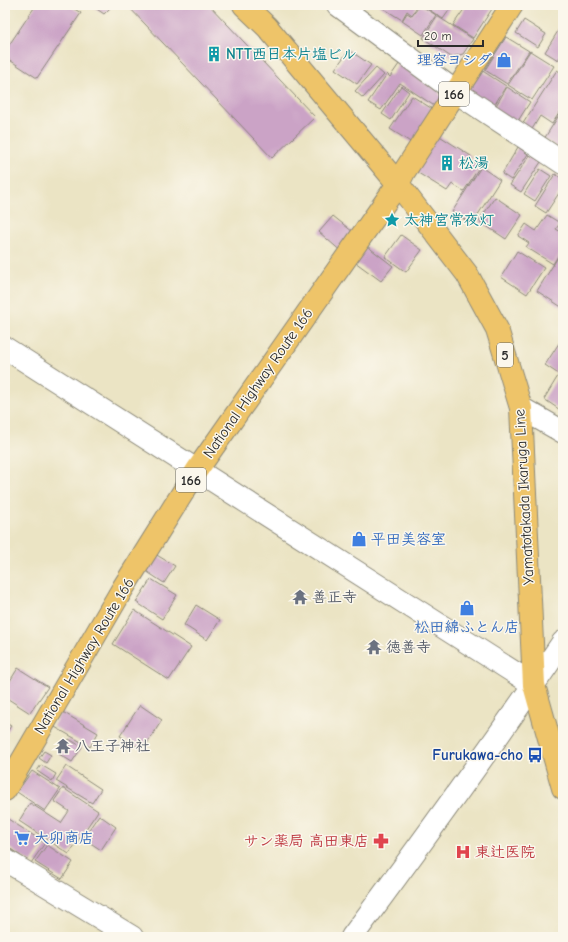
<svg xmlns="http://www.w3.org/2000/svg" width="568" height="942" viewBox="0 0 568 942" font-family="'Comic Neue','Klee One',sans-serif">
  <rect width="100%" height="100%" fill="#fbf7ec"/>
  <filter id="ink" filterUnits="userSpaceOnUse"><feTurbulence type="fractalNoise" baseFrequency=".025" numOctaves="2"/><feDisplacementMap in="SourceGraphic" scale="8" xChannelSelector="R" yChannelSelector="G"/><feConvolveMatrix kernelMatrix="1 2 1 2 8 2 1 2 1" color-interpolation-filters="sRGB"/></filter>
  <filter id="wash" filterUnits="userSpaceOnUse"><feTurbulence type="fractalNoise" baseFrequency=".012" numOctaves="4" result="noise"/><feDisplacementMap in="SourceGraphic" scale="16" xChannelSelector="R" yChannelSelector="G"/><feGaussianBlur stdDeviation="0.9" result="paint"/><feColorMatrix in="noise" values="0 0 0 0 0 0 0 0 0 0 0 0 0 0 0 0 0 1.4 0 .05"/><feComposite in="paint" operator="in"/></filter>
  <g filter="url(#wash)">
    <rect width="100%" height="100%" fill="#ebe4c4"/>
    <g id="blocks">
      <g fill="#cba3c6">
        <path d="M36 5H68L81 13 37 78 5 57V51Z"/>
        <path d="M91 5H113L104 14Z"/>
        <path d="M127 5H209L315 117 272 158Z"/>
        <path d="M378 5H418L412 15 407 11 402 20Z"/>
        <path d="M420 5 436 15 423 35 402 21 407 13 412 16Z"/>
        <path d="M422 5H453L443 19Z"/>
        <path d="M467 5H477L483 9 485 5H486L492 9 473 38 453 25Z"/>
        <path d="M437 16 473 39 463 54 451 57 423 38Z"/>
        <path d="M524 20 546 34 538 47 516 33Z"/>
        <path d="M563 23V53L558 60 545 52Z"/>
        <path d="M506 37 529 51 507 84 485 70Z"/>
        <path d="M349 50 371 65 357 84 335 69Z"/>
        <path d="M530 51 554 66 532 100 508 85Z"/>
        <path d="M399 64 440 92 439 94 443 97 436 107 400 83 381 110 368 102 387 74 390 77Z"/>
        <path d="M376 68 384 75 363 98 355 91Z"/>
        <path d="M481 70 506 86 492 109 467 92Z"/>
        <path d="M557 70 563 74V107L552 124 540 116 531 131 522 125Z"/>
        <path d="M401 86 409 92 391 120 382 114Z"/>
        <path d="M507 87 530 102 516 124 494 109Z"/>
        <path d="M412 96 434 110 412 143 390 129Z"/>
        <path d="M563 109V151L544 139Z"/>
        <path d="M438 135 471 156 469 159 480 166 464 191 452 184 447 191 415 171Z"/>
        <path d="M518 147 528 154 511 180 502 174Z"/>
        <path d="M530 155 541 162 521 192 510 185Z"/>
        <path d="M481 167 500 180 472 224 452 212Z"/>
        <path d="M540 169 551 176 535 201 524 194Z"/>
        <path d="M555 174 563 179V187L546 213 535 206Z"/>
        <path d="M495 197 522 215 506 239 479 221Z"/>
        <path d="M547 215 560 223 556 229 563 233V248L553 264 526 247 529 243 518 236 526 224 536 231Z"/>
        <path d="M333 216 358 236 343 253 319 232Z"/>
        <path d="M401 235 422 250 406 272 385 257Z"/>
        <path d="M367 246 393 266 381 281 355 262Z"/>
        <path d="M517 251 544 268 527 294 501 277Z"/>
        <path d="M560 254 563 256V276L562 278H563V308L537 291Z"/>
        <path d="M563 337V377L545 365Z"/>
        <path d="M558 376 563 379V412L544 399Z"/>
        <path d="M150 551 175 566 164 583 140 567Z"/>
        <path d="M151 579 177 595 162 619 136 602Z"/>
        <path d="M196 605 220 620 207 640 184 625Z"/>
        <path d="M134 610 191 647 169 680 113 644Z"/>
        <path d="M18 668 48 687 30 713 5 697V689Z"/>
        <path d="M140 705 162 720 143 750 120 736Z"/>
        <path d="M61 711 98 733 90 747 53 726Z"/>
        <path d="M5 717 8 720 6 723 11 726 5 735Z"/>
        <path d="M69 739 82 747 72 762 59 754Z"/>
        <path d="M44 751 51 755 46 763 39 758Z"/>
        <path d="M41 765 56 774 52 781 37 771Z"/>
        <path d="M66 766 101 789 92 803 56 781Z"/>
        <path d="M32 771 60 789 45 811 17 792Z"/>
        <path d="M63 788 98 811 69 854 19 821 30 803 61 823 69 811 54 801Z"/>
        <path d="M99 815 116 827 101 850 83 838Z"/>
        <path d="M5 817 45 843 31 863 5 845Z"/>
        <path d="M47 845 73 862 62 879 35 862Z"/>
      </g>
    </g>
  </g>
  <g filter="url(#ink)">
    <use href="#blocks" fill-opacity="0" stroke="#8b8878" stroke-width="1"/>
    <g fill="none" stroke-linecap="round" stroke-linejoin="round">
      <g stroke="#8b8878" stroke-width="24">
        <g id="minor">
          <path d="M338 5 456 92 563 163"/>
          <path d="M5 348 534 685"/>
          <path d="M521 408 563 432"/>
          <path d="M5 860 132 937"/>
          <path d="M352 937C424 840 495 742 563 642"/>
        </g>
      </g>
      <g stroke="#8b8878" stroke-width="24">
        <path id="major" d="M244 5 267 27 398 184 467 274 497 329 521 408 534 685 563 788"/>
      </g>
      <g stroke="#8b8878" stroke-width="24">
        <path id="highway" d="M5 790 123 588 197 470 398 184 404 172 512 5"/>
      </g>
      <use href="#minor" stroke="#fff" stroke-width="22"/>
      <use href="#major" stroke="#eec469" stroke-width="22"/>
      <use href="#highway" stroke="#eec469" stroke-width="22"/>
    </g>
  </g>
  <defs>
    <g id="building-bare" transform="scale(1.2)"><path d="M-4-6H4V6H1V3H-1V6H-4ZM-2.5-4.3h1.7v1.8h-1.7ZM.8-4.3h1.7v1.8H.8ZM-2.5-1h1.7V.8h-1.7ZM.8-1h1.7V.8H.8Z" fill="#0f9aa8" stroke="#fbf7ec" stroke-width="2.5" paint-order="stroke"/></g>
    <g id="shop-bare" transform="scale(1.2)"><path d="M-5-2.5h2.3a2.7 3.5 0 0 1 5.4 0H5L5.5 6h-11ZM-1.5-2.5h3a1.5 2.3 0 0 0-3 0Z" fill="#3f7fe0" stroke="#fbf7ec" stroke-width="2.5" paint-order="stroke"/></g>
    <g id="sight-bare" transform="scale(1.2)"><path d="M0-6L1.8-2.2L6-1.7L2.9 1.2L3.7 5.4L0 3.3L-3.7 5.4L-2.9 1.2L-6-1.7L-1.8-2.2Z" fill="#0f9aa8" stroke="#fbf7ec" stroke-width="2.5" paint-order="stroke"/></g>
    <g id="temple-bare" transform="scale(1.2)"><path d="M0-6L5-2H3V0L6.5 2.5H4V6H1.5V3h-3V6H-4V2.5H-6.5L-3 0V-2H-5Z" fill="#6b7280" stroke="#fbf7ec" stroke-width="2.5" paint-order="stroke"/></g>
    <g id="bus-bare" transform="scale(1.2)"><path d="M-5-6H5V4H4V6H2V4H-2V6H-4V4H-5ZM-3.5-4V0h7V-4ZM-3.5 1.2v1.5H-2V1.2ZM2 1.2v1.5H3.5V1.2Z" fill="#1a4fb4" stroke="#fbf7ec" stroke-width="2.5" paint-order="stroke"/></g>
    <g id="supermarket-bare" transform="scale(1.2)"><path d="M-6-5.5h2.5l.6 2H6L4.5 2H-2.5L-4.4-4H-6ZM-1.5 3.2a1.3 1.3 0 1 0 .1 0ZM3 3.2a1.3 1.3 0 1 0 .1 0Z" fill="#3f7fe0" stroke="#fbf7ec" stroke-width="2.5" paint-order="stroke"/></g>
    <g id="pharmacy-bare" transform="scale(1.2)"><path d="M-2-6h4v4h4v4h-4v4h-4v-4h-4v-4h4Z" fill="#e0444e" stroke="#fbf7ec" stroke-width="2.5" paint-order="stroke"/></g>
    <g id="hospital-bare" transform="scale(1.2)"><path d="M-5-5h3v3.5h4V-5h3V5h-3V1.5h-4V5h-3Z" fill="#e0444e" stroke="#fbf7ec" stroke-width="2.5" paint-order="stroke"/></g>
  </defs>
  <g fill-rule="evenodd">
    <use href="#building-bare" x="214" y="54"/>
    <use href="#shop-bare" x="504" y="60"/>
    <use href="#building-bare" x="447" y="163"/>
    <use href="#sight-bare" x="392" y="220"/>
    <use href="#shop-bare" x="359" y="539"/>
    <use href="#temple-bare" x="300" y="597"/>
    <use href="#shop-bare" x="467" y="608"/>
    <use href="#temple-bare" x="374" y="647"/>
    <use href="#temple-bare" x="63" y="746"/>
    <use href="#bus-bare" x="535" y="755"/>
    <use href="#supermarket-bare" x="22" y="838"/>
    <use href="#pharmacy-bare" x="381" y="841"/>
    <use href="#hospital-bare" x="463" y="852"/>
  </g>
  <g text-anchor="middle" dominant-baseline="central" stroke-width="3" stroke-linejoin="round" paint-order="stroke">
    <g fill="#fbf7ec" stroke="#696865" stroke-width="1">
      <rect x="439" y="82" width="30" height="24" rx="3"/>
      <rect x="497" y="343" width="16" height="24" rx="3"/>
      <rect x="176" y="468" width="30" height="24" rx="3"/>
    </g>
    <g font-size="14" font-weight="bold" fill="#2b2b2b">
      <text x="454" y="94">166</text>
      <text x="505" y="355">5</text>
      <text x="191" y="480">166</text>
    </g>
    <g font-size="15" font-weight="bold" fill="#0d838f" stroke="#fbf7ec" text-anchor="start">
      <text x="226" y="54">NTT西日本片塩ビル</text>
      <text x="459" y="163">松湯</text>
      <text x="404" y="220">太神宮常夜灯</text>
    </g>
    <g font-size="15" font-weight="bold" fill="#366cbe" stroke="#fbf7ec" text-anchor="start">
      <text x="492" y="60" text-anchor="end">理容ヨシダ</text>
      <text x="371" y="539">平田美容室</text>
      <text x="467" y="627" text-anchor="middle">松田綿ふとん店</text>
      <text x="34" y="838">大卯商店</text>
    </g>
    <g font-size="15" fill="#2b2b2b" stroke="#fbf7ec">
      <text transform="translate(258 383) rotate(-55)">National Highway Route 166</text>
      <text transform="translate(524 497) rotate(-93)">Yamatotakada Ikaruga Line</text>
      <text transform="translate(84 656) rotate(-59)">National Highway Route 166</text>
    </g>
    <g font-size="15" font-weight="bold" fill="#5b616d" stroke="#fbf7ec" text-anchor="start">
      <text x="312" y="597">善正寺</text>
      <text x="386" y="647">徳善寺</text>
      <text x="75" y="746">八王子神社</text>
    </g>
    <g font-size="15" font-weight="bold" fill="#164399" stroke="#fbf7ec" text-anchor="end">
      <text x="523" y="755">Furukawa-cho</text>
    </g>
    <g font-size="15" font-weight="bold" fill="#be3a42" stroke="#fbf7ec" text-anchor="end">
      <text x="369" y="841">サン薬局 高田東店</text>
      <text x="475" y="852" text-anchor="start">東辻医院</text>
    </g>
  </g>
  <rect width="568" height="942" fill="none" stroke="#fbf7ec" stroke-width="20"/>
  <path d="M418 40v6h65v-6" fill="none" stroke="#2b2b2b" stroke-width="2"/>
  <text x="424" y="40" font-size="12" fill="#2b2b2b" stroke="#fbf7ec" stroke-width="3" paint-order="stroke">20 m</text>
</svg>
